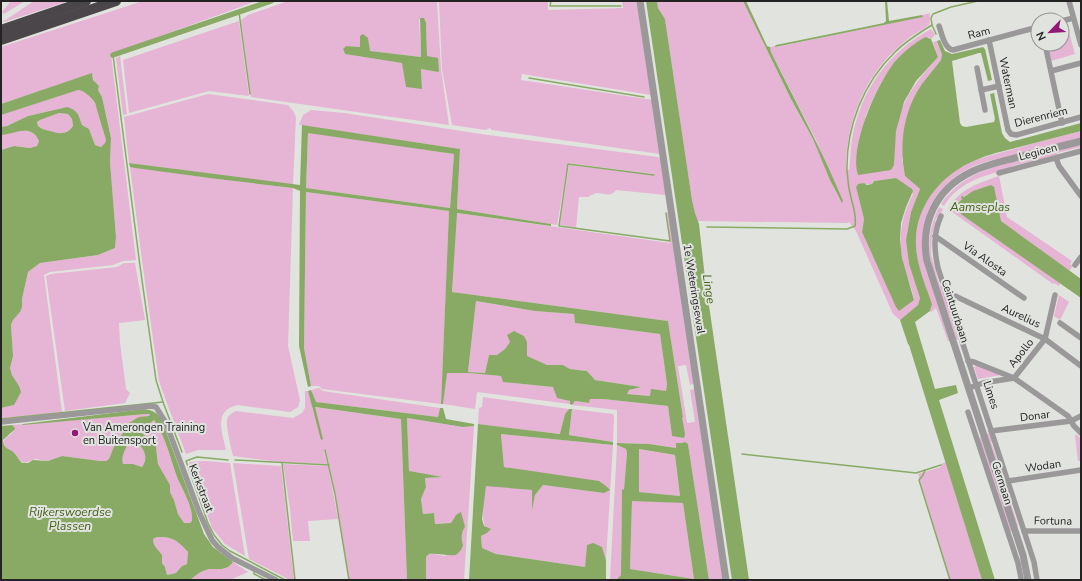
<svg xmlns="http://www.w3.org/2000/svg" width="1082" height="581" viewBox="0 0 1082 581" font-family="'Nunito Sans',sans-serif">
  <rect width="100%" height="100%" fill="#e1e3df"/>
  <g fill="#e6b4d4" fill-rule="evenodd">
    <path d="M11 1H25L4 14 2 12Z"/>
    <path d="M34 1H69L1 23Z"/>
    <path d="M143 1H257L111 54 136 260 123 261 113 265 50 272 44 275 62 412 1 419V408L14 405 19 386 12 375 10 368 13 356 11 325 13 320 20 312 22 307V299L28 272 40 263 98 255 115 248 116 237 110 162 111 138 102 97 98 90 99 86 94 82 92 74 1 104V47Z"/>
    <path d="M288 1H437L441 69 449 125 251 97 241 20 248 15ZM419 19 426 23 427 56 438 72 421 69 422 87 403 63 345 54C343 51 343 49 346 46L360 47 369 43V51L421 57Z"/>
    <path d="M439 1H548V10L623 8 622 1H638L651 95 522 74 521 80 653 100 660 154 492 130 490 128 485 130 452 125 442 69Z"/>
    <path d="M657 1H743L791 99 813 139 840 202 817 142 771 52 770 47 775 46 776 47 922 17V15L930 13C929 17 931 21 929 25 923 30 915 33 909 38 867 70 846 118 846 169L849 170C851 160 850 149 852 139 861 90 887 53 931 29L935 35 931 39 929 37C922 38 918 42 913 46 887 66 878 88 865 117L894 165C895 154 894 142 896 131 901 100 918 79 938 57L933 42 937 41 942 56 941 60 922 85 902 159 905 176 920 189 911 212 906 240 909 264 920 298 918 305 900 320 893 314 856 231 849 222 847 223 697 221 692 200 665 19 658 8ZM896 178 913 194C900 219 897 243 905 270 908 280 913 290 914 300L898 310 862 232 864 219 856 187 858 184H872L873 181Z"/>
    <path d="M239 21 249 96 209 91 129 113 123 60Z"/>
    <path d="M1067 25 1075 54 1051 61 1047 44H1062V27Z"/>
    <path d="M120 56 127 114 123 115 116 58Z"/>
    <path d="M78 90C98 93 101 124 106 140L105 143 101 147 95 145 89 129 82 125 80 118 62 108 28 116 7 126 1 127V115L3 114Z"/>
    <path d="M208 94 288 105 293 111 296 117 293 185 129 163 124 117Z"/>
    <path d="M311 110 344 113 488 135 658 157 661 159 666 195 616 190C611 198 605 193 596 193 595 194 591 195 589 196V197H579L576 228 560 225 569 165 655 175 654 174 568 163 557 225 457 209 460 149 299 125 303 115Z"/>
    <path d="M59 113 68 114 72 119 73 126C64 138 51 132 39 128L37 122 40 120Z"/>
    <path d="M20 130C28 130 36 133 39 141L37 146 32 148 14 146 1 150V135Z"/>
    <path d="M1081 131V138C1060 144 1039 149 1018 154 1004 158 988 160 974 166 934 184 917 218 924 261L950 341H948L936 308 931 312 930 311 932 304C926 286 917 266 916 246 914 214 933 185 959 168 975 158 993 155 1011 150 1034 143 1058 137 1081 131Z"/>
    <path d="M308 132 454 154 450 208 306 188Z"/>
    <path d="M1081 144V147L1057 153V155L1012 166V168C986 175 959 181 944 206L941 204C963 173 990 168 1025 159 1043 154 1062 149 1081 144Z"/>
    <path d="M130 167 217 179 293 188 288 346 300 400 298 407 290 412 238 405C213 410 222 432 226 450H198L186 454 165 398 159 381 143 268Z"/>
    <path d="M999 176 1007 217 1072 261 1070 264 1073 266 1069 271 1001 221 992 185 968 194 963 197 962 196V199L956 204 962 215 1060 283 1059 286 1054 283 1053 284 948 209C959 189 979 183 999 176Z"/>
    <path d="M306 192 449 211 441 404 322 389 319 386H311L304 348Z"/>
    <path d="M939 207 943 209 939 218H936L935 221 936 222 933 233H932L931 254 939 283 940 286H942L950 312 949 313 958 339 956 340 931 264C927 243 930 226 939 207Z"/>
    <path d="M667 212 669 213 695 383 690 385 686 365 678 366 687 423 695 422 690 390 694 389 696 390 724 580H709L688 444 683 443 676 448 649 444 617 443V410L572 405 575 401 589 403 590 399H603L668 406 672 436 683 425 682 417 683 416 668 321 452 292 456 213 670 243Z"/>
    <path d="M124 263H135L145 320 119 323 120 343 126 389 130 393 125 403 65 411 46 276 51 274 117 267Z"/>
    <path d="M1059 295 1069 302 1060 320 1054 316Z"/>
    <path d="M476 301 535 311 574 314 575 323 660 334 667 384 666 391 650 396 626 394 629 390 640 387 595 380 587 371 570 369 563 365H547L527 357V342H510L505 349 497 355H489L485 373 468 372Z"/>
    <path d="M978 365 1001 375 978 379 974 367Z"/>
    <path d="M446 373H468L501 376 504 382 553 387 570 402V404L477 392 475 409 443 404Z"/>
    <path d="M319 388 323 391 440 408 438 417 315 402 311 390Z"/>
    <path d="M305 391H308L313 403 312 408 323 439 314 407 401 419 407 580H349L335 491 326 450 324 451 327 464 279 462 233 456C231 448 226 427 227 420 228 415 232 413 236 411L293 418 302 413 305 408Z"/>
    <path d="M483 397 569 409 565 414 561 434 483 425 478 424 479 408 482 407Z"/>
    <path d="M572 409 613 414 614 416 613 442 569 435Z"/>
    <path d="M146 414H150L149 416H146L124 429 123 433 115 444 109 459 106 461H100L62 456 48 461 35 459 25 463C18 462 19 456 14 453 11 451 8 450 5 447 0 440 8 437 12 433 13 432 14 428 14 427L12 425Z"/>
    <path d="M407 418 463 427 474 426 464 580H426V557L429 554H435L445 556 461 541 462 531 465 527 456 515 451 523 435 524 434 513 423 514 421 499 426 487 425 478 443 477 409 472Z"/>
    <path d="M154 420C166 437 170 458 177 477 183 491 193 506 192 521L190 523H184L178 514 174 500 170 492V485L158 464 157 452 152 442 142 433V429L144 426 148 425Z"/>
    <path d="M989 433 992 441 991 442 1008 491H1007L1018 526 1017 527 986 434Z"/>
    <path d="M501 434 613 445 606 560 602 547 587 546 585 567 496 554 482 548 481 536 487 533C480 518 484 502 486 485L532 490V508L535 495 543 485 604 493 534 472 504 467Z"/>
    <path d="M1075 435H1077L1081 439V461H1078Z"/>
    <path d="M131 437H132C142 445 150 455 142 467L133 464H122C120 455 128 446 131 437Z"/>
    <path d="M982 437 1012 531 1010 532 979 438Z"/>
    <path d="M617 445 626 449 627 453 624 489 622 490 621 575 616 580H610Z"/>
    <path d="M638 449 675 455 680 496 639 492Z"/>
    <path d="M205 461 230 463 245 556 225 544 212 528 189 462Z"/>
    <path d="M946 462 982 580H950L918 474 941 467V464Z"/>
    <path d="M233 463 281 466 294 580H290L249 559Z"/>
    <path d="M283 464 328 466 338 519 308 521 310 541H293L290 509Z"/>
    <path d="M632 500 683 503 694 579 630 569Z"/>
    <path d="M157 537C173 536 178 541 188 552L187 564 182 566 176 573 167 575 165 567 162 563V555C157 550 153 547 152 539Z"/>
    <path d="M233 562 248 572 230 580H190C194 577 198 573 203 571 214 566 224 574 233 562Z"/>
  </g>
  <g fill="#89aa65" fill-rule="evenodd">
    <path d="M646 1H657L658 8 665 19 692 200 695 213 699 224 705 278 749 580H732Z"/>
    <path d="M743 1H746L767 46 770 47 771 52C795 101 822 150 843 201L842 203 830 180 813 139 791 99Z"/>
    <path d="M885 1H887L889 21 922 15 923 17 775 47V46L776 45 884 23 886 21Z"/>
    <path d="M420 18H424L426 23 427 56 438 58 439 71 438 72 421 69 422 89 406 87 402 63 345 54 343 49 346 46 360 47V36L363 34 368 38 370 51 421 57Z"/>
    <path d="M926 37 931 39 938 57 916 81 904 102 896 131 894 165 891 170 858 175C849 147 876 87 893 64 899 56 916 41 926 37Z"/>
    <path d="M940 40 945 51 952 54 983 47 985 49 992 80 988 81 981 53H979L952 61 960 123 962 126 966 127 994 122 995 119 990 94 994 93 1002 133 1005 138 1010 142 1081 123V131C1060 136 1040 142 1019 147 1005 151 989 154 976 160 941 174 914 207 916 246 917 266 926 286 932 304L930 311 915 322 935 389 956 385 958 393 939 400 995 580H982L909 345 908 344 900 320 918 305 920 298 909 264 906 240 911 212 920 189 905 176C899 145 903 111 922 84 928 76 935 68 941 60L942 55 937 41Z"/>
    <path d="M92 73 93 80 99 86 98 90 102 97 111 138 110 162 116 237 115 248 98 255 40 263 28 272 22 299V307L20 312 13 320 11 325 13 356 10 368 12 375 19 386 21 392 14 405 1 408V150L14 146 30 148 37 146 39 141C31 123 15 134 1 135V127L7 126 28 116 67 107C78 110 79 116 82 125L89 129 95 145 101 147 105 143 106 140 95 103C91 97 85 91 78 90L1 115V104ZM59 113 68 114 72 119 73 126C67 135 59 134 50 131 45 130 41 129 38 126L37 122 40 120Z"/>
    <path d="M302 125 460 149 457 209 551 224V226L457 213 452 292 668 321 683 417H682L685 434 684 438 672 436 668 406 603 399H590L589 403 575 401 572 405 570 404V401L557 398 553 387 503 382 501 376 468 373H447L443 404H441L449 211 306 192 304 348 311 386 308 387 299 346 300 191 293 188 217 179 135 168 130 167 129 163 300 185ZM308 133 454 154 450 208 306 188ZM476 301 535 311 574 314 575 323 660 334 667 384 666 391 651 389 650 396 627 394 629 390 641 387 595 380 587 371 570 369 563 365H547L527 356V342L524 336 514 331 507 335 510 342 505 349 497 355H489L485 373 468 372Z"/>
    <path d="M896 178 912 189 913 191 906 207 901 223 900 239 902 258 914 300 899 311 896 307 862 232 864 219 856 187 858 184 864 183 867 185 872 184 874 181Z"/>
    <path d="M991 185 994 187 1001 221 1081 279V298L962 215 957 209 955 202 956 201 958 203 962 199 961 197 962 196 964 197 973 191Z"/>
    <path d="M311 390 316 402 438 417 440 408H443L446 419 474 424V426L463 427 407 418 409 471 443 477 425 478 426 487 421 499 423 514 434 513 435 524 451 523 456 515 461 512 465 527C461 532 461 539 463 545L461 550 456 555C447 556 438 553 429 554L426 557V580H407L401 419 315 407 323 439 321 440 308 391Z"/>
    <path d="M144 409C152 410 156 412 161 418L204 534 213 547 233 562C224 574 214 566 203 571 198 573 194 577 190 580H1V426L12 425 14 427 15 429 3 440C3 450 11 448 16 455 18 458 19 460 22 463H28L33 460 48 461 62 456 100 461H106L109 459 115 444 123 433 127 424 139 417 149 416 150 414H146L22 425 23 424ZM154 420C166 437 170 458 177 477 183 491 193 506 192 521L190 523H184L178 514 174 500 170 492V485L158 464 156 447 152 442 142 433V429L144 426 148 425ZM131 437H132L135 439C142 448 150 455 142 467L133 464H123C120 455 128 446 131 437ZM157 537C173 536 178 541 188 552L187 564 182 566 176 573 167 575 165 567 162 563V555C158 549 153 547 153 539Z"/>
    <path d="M569 409H572L569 435 613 442V445L501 434 504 467 599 481 606 486 610 490 604 493 543 485 535 495 532 510V490L486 486 482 519 484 526 491 529 487 533 481 536 482 548 496 554 585 567 587 545 593 543 602 547 606 560V580L581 579V580H469L478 424 560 434 565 414Z"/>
    <path d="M685 442 688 444 709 580H616L621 575 622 490 624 489 627 453 626 449 617 445V443L649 444 676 448V443H682ZM639 449 675 455 680 496 639 492ZM632 501 683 503 694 579 630 569Z"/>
  </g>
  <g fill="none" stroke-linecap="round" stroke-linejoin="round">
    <g stroke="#89aa65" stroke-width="1.5">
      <path d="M551 1 550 6H621"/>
      <path d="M239 12 250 94"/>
      <path d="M932 25 936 34"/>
      <path d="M113 55 140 266 156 380 163 402 182 452"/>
      <path d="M529 78 644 97"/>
      <path d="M654 175 568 164 559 226 670 241 666 213"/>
      <path d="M707 227 847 229 855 226C857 214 852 204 850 193 848 186 848 178 847 171 846 127 863 83 895 52 906 41 919 33 932 25L931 18 933 14 951 7 978 1"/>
      <path d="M1 419 163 402"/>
      <path d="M325 450 335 494 349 580"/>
      <path d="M742 454 916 473 941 465"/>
      <path d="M228 460 197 457 186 461 208 523 214 535 222 545 230 551 285 580"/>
      <path d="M235 460 329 465"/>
      <path d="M282 463 295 580"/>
      <path d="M925 470 923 475 919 480 950 580"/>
      <path d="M254 571V574L266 580"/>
    </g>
    <path stroke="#89aa65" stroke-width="5.5" d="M113 55 271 1"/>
    <g stroke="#9a9899" stroke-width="5.5">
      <path d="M1069 1 1081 45"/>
      <path d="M1062 21 1073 18"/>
      <path d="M939 26C942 34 944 48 953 50L1038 27"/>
      <path d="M989 40 1008 130 1011 134 1016 135 1081 117"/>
      <path d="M1045 44 1062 123"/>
      <path d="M977 68 985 110"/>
      <path d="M1051 71 1081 63"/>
      <path d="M981 90 999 86"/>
      <path d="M1056 158 1059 166 1081 196"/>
      <path d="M999 173 1081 151"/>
      <path d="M941 216C933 234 934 250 938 268L1024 531 1034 562 1037 580"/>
      <path d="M935 236 1024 298"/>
      <path d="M1075 265 1081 257"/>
      <path d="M947 297 953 295 1045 339 1081 366"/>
      <path d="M1060 323 1081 338"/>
      <path d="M968 361 974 362 1014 378 1068 416 1074 426 1081 433"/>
      <path d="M969 388 983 383 1014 378 1045 339 1055 295"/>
      <path d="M968 412 1018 563 1021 578"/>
      <path d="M1 422 150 406 156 407 166 423 199 512 212 540 218 547 232 558 276 580"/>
      <path d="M991 431 1071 421 1081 416"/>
      <path d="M1008 481 1081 470"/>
      <path d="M1024 531H1081"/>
    </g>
    <g stroke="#9a9899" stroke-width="7">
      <path d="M640 1 726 580"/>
      <path d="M1028 580 1023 555 927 261C920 223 936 189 971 172 985 165 1000 162 1015 158 1037 152 1059 147 1081 141"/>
    </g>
    <g stroke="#4a4649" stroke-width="10">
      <path d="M1 30 86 1"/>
      <path d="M1 40 116 1"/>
    </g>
  </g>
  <circle fill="#931875" stroke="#e1e3df" stroke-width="1.5" cx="75" cy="433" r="4"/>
  <g text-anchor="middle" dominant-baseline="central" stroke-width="4" stroke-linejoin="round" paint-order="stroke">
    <g font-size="11" fill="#222322" stroke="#e1e3df">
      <text transform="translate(979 33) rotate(-15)">Ram</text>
      <text transform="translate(1008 83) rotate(78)">Waterman</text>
      <text transform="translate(1041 117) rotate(-14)">Dierenriem</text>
      <text transform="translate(1038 152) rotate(-15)">Legioen</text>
      <text transform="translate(985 259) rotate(35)">Via Alosta</text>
      <text transform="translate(694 289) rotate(81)">1e Weteringsewal</text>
      <text transform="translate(955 311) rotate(72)">Ceintuurbaan</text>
      <text transform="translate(1021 316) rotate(25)">Aurelius</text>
      <text transform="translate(1021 353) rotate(-52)">Apollo</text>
      <text transform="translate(991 395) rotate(72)">Limes</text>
      <text transform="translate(1035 416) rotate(-7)">Donar</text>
      <text transform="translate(1043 466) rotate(-8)">Wodan</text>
      <text transform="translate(1002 483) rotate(72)">Germaan</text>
      <text transform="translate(201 488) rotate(69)">Kerkstraat</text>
      <text transform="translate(1053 521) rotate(1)">Fortuna</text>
    </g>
    <g font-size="11" fill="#222322" stroke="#e1e3df" text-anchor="start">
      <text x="83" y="427">Van Amerongen Training<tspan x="83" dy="13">en Buitensport</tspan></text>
    </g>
    <g font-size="12" font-style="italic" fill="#44621a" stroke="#e1e3df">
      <text x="980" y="207">Aamseplas</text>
      <text transform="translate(709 289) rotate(81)">Linge</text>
      <text x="70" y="512">Rijkerswoerdse<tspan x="70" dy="14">Plassen</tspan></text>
    </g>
  </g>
  <rect width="1082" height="581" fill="none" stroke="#222322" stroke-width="4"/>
  <g transform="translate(1050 32) rotate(245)"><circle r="19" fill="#e1e3df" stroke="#959693"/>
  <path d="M0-3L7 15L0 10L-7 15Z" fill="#931875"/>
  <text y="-6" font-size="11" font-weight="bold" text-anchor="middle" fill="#222322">N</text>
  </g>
</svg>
